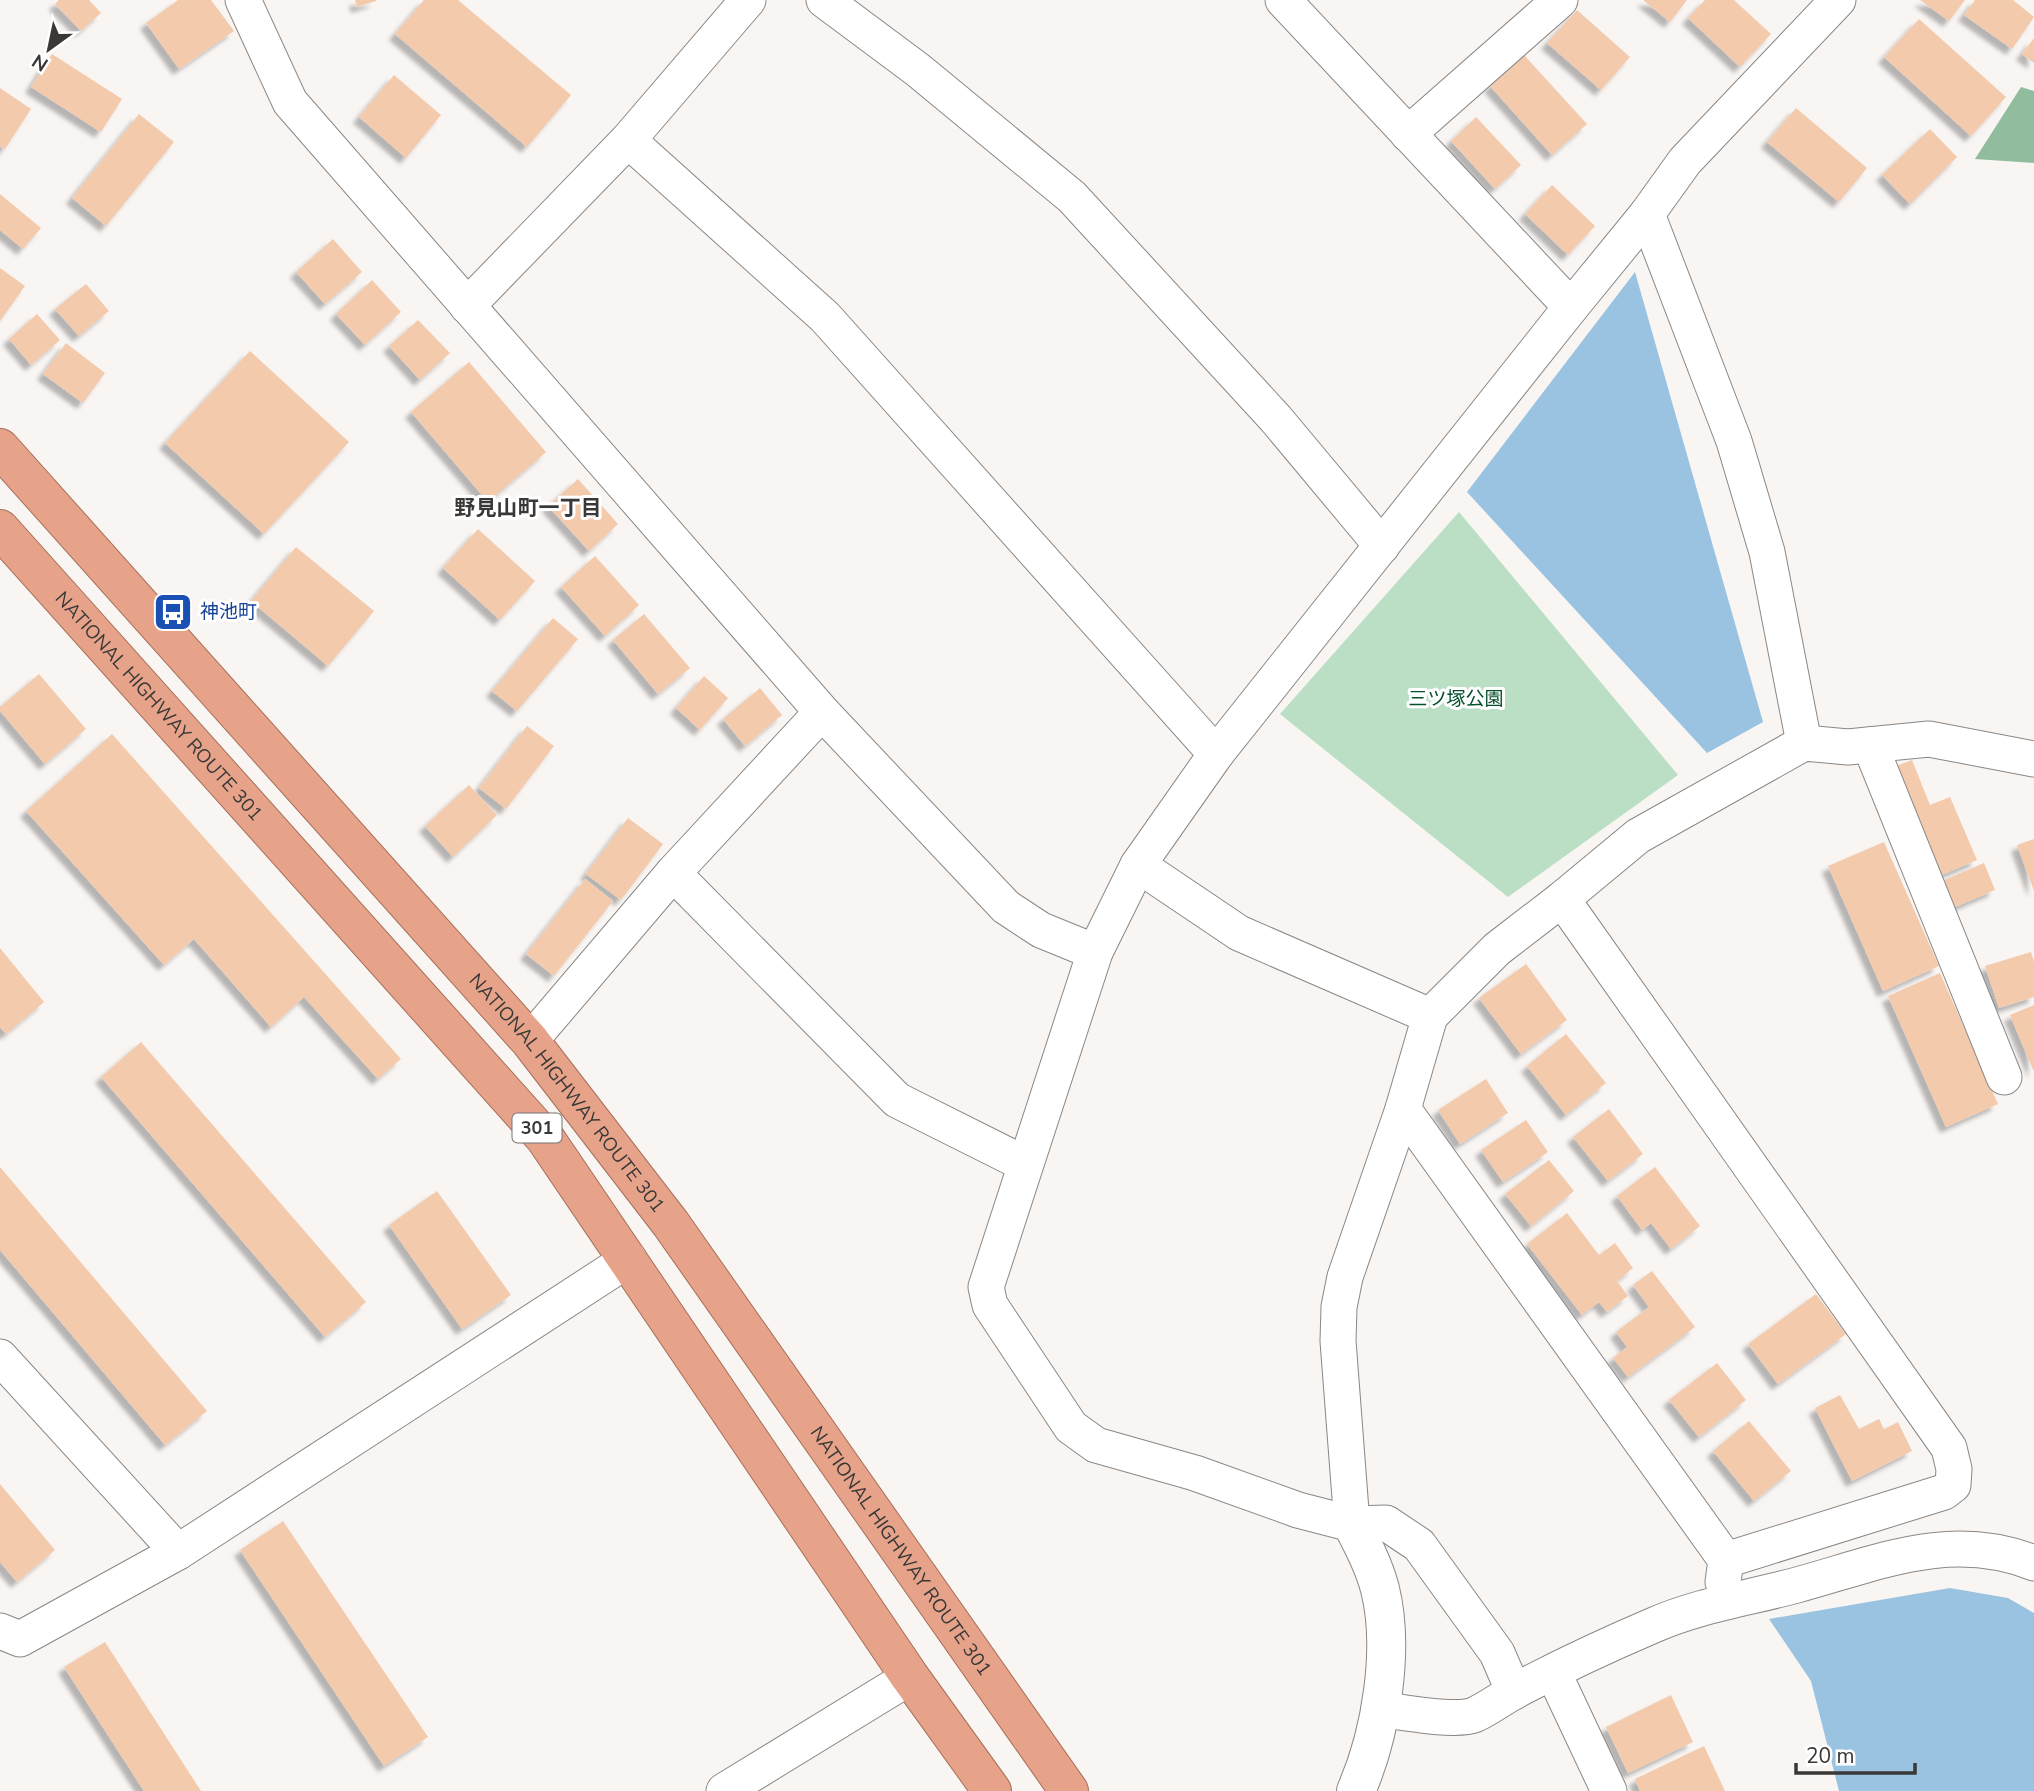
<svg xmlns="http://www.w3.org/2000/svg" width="2034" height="1791" viewBox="0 0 2034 1791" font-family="'Nunito Sans','Noto Sans JP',sans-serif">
  <defs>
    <filter id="shadow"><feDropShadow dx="-6" dy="6" stdDeviation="2" flood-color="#0004"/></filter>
  </defs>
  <rect width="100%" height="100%" fill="#f8f5f3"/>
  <path fill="#badfc5" d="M1459 512 1678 775 1508 897 1280 714Z"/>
  <path fill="#91bc9e" d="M2021 87 2034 91V163L1975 159Z"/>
  <g fill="#9ac3e2">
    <path d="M1635 272 1763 722 1707 753 1467 492Z"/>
    <path d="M1950 1588 2008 1598 2034 1613V1791H1839L1811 1681 1769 1619Z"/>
  </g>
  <g fill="#f4caad" filter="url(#shadow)">
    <path d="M59 0H89L101 13 81 31 55 4Z"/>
    <path d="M178 0H211L234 31 179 69 146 23Z"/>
    <path d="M355 0H376V1L357 7Z"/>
    <path d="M424 0H458L571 95 527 147 395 34Z"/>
    <path d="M1643 0H1687L1670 22Z"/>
    <path d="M1705 0H1734L1771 34 1740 67 1688 18Z"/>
    <path d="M1920 0H1965L1949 21Z"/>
    <path d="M1975 0H2013L2034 17 2012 49 1964 15Z"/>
    <path d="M1577 10 1630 57 1601 90 1547 43Z"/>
    <path d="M1919 19 2006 97 1971 136 1884 57Z"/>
    <path d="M2034 38V63L2022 54Z"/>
    <path d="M52 54 122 99 101 132 31 87Z"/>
    <path d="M1524 55 1587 124 1552 155 1490 86Z"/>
    <path d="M394 75 441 115 406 158 359 117Z"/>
    <path d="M0 88 31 109 5 149 0 146Z"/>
    <path d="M1796 108 1867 168 1839 202 1767 142Z"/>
    <path d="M139 114 174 142 106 226 72 198Z"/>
    <path d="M1476 117 1521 165 1495 189 1451 141Z"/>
    <path d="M1930 129 1957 157 1910 204 1882 175Z"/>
    <path d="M1552 185 1595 226 1568 255 1525 214Z"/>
    <path d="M0 194 41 228 23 249 0 230Z"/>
    <path d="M333 239 362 272 325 304 296 272Z"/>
    <path d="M0 268 25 286 0 321Z"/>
    <path d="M372 280 401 312 365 345 336 314Z"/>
    <path d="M86 284 109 311 79 336 55 309Z"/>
    <path d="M37 314 60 340 31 365 9 339Z"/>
    <path d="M418 320 450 353 420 380 389 346Z"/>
    <path d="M66 343 105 373 83 403 43 374Z"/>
    <path d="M250 351 349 442 264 534 165 443Z"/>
    <path d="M469 362 546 452 488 502 411 412Z"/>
    <path d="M578 479 618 524 589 551 548 506Z"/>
    <path d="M478 529 535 581 500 620 443 568Z"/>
    <path d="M296 547 374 611 328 666 251 601Z"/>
    <path d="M595 556 639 605 605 636 561 587Z"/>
    <path d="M644 614 690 668 658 694 613 640Z"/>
    <path d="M553 618 578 639 517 711 492 691Z"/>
    <path d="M39 674 86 729 45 764 0 711V707Z"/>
    <path d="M704 676 728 698 700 730 676 708Z"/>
    <path d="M760 688 782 715 745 746 723 719Z"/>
    <path d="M527 726 554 746 506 809 479 788Z"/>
    <path d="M112 734 401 1059 378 1079 304 997 271 1027 194 939 164 965 26 811Z"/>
    <path d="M1912 760 1930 805 1950 797 1977 860 1932 879 1886 770Z"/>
    <path d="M469 785 497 815 453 857 425 826Z"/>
    <path d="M628 818 663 844 621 900 586 874Z"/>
    <path d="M2034 839V891L2017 845Z"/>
    <path d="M1884 842 1939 966 1883 991 1828 866Z"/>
    <path d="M1984 863 1995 890 1941 913 1930 886Z"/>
    <path d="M585 879 613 901 554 976 526 954Z"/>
    <path d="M0 948 44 1002 6 1034 0 1027Z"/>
    <path d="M2031 952 2034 962V997L1999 1008 1985 966Z"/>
    <path d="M1526 964 1567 1020 1521 1054 1479 998Z"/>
    <path d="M1940 973 1998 1104 1946 1127 1888 996Z"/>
    <path d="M2034 1005V1072L2010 1015Z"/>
    <path d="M1566 1034 1606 1083 1566 1115 1527 1066Z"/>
    <path d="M141 1042 366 1302 325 1337 101 1077Z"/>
    <path d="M1486 1079 1508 1113 1460 1144 1438 1110Z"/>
    <path d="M1609 1109 1643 1154 1608 1181 1573 1137Z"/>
    <path d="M1526 1120 1548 1152 1503 1182 1481 1150Z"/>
    <path d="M1549 1160 1574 1191 1531 1226 1505 1194Z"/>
    <path d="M0 1167 207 1411 165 1445 0 1250Z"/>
    <path d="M1655 1167 1700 1226 1671 1249 1651 1223 1642 1230 1617 1196Z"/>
    <path d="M437 1191 511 1295 462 1329 389 1225Z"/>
    <path d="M1567 1213 1599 1255 1615 1243 1633 1268 1617 1281 1628 1296 1607 1312 1599 1302 1582 1315 1527 1244Z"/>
    <path d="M1652 1271 1695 1327 1628 1377 1613 1358 1627 1347 1616 1332 1649 1307 1633 1285Z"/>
    <path d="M1816 1294 1846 1334 1778 1384 1748 1344Z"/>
    <path d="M1717 1363 1746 1400 1699 1437 1669 1400Z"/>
    <path d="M1840 1395 1859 1429 1879 1419 1884 1429 1898 1422 1912 1451 1852 1481 1815 1408Z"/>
    <path d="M1749 1421 1791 1471 1754 1501 1713 1451Z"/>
    <path d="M0 1484 55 1550 17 1582 0 1562Z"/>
    <path d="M283 1521 428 1737 384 1766 240 1550Z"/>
    <path d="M105 1642 201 1791H144L64 1667Z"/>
    <path d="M1671 1695 1693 1742 1628 1773 1606 1727Z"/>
    <path d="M1704 1746 1725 1791H1640L1635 1779Z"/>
  </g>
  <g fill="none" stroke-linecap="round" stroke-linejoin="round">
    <g stroke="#8a8886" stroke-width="37">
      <g id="minor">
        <path d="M243 0 290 102 822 712 1006 907 1041 930 1095 952"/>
        <path d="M824 0 918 70 1072 197 1276 419 1382 546"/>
        <path d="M1283 0 1571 307"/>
        <path d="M1408 134 1560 0"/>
        <path d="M628 140 825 317 1216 754"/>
        <path d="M1647 214 1734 441 1767 552 1804 743"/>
        <path d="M467 306 628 140 748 0"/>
        <path d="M1870 745 2004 1077"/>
        <path d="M1138 865 1239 933 1430 1016"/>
        <path d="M673 873 897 1100 1025 1164"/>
        <path d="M1562 899 1949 1448 1954 1469 1953 1485 1944 1492 1726 1560"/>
        <path d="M530 1041 673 873 822 712"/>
        <path d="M1403 1109 1726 1560 1723 1582"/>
        <path d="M0 1357 178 1552 629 1259"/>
        <path d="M1352 1524 1338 1341 1339 1307 1345 1277 1403 1109 1430 1016 1497 949 1562 899 1638 836 1804 743 1848 747 1929 739 2034 759"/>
        <path d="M0 1631 20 1639 178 1552"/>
        <path d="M1553 1672 1609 1791"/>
        <path d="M1514 1692 1497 1653 1419 1545 1386 1523 1352 1524 1298 1510 1195 1473 1096 1445 1071 1427 990 1305 986 1287 1095 952 1138 865 1216 754 1571 307 1647 214 1685 161 1838 0"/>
        <path d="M1379 1709C1400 1712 1456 1722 1474 1715 1488 1709 1502 1698 1515 1691 1560 1667 1607 1645 1654 1625 1700 1605 1749 1598 1797 1585 1878 1563 1950 1530 2034 1563"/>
        <path d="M724 1791 910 1677"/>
      </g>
    </g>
    <g stroke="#8a8886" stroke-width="40">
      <path id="tertiary" d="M1352 1524C1363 1545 1374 1566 1380 1589 1395 1650 1381 1734 1356 1791"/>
    </g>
    <g stroke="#a66f59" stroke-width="40">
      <g id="trunk">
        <path id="s1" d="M0 448 530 1041 671 1224 1069 1791"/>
        <path id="s2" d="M0 529 545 1138 910 1677 992 1791"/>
      </g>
    </g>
    <use href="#minor" stroke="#fff" stroke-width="35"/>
    <use href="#tertiary" stroke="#fff" stroke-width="38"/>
    <use href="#trunk" stroke="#e6a38a" stroke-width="38"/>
  </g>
  <defs>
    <g id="bus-square" transform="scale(2.0125)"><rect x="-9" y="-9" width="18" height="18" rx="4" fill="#1a4fb4" stroke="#fff"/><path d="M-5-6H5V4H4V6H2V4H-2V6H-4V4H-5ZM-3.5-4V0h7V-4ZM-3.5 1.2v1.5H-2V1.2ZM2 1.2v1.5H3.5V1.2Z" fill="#fff"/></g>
  </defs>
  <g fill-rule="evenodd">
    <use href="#bus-square" x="173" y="612"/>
  </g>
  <g text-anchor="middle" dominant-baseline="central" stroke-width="6" stroke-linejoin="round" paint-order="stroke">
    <rect fill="#fff" stroke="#747473" stroke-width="2" x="512.5" y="1113.5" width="49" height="29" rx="5"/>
    <g font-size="18" font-weight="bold" fill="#393837">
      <text x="537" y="1128">301</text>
    </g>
    <g font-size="19" fill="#164399" stroke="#fff" text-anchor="start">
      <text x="200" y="612">神池町</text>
    </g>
    <g font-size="19" fill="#06502b" stroke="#fff">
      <text x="1456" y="699">三ツ塚公園</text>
    </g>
    <g font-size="19" fill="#393837" stroke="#fff">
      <text stroke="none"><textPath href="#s2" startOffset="238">NATIONAL HIGHWAY ROUTE 301</textPath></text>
      <text stroke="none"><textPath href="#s1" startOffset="859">NATIONAL HIGHWAY ROUTE 301</textPath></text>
      <text stroke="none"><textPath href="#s1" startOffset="1426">NATIONAL HIGHWAY ROUTE 301</textPath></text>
    </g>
    <g font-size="21" font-weight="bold" fill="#393837" stroke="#fff">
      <text x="528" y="508">野見山町一丁目</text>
    </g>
  </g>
  <g transform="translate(49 49) rotate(213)" stroke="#ffffff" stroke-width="5" paint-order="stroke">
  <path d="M0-5L12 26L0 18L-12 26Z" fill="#393837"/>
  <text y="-10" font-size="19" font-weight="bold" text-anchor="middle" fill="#393837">N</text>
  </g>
  <path d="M1796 1763v10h119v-10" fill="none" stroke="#393837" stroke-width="3.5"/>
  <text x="1806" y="1763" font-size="21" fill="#393837" stroke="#ffffff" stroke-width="5" paint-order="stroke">20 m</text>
</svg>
